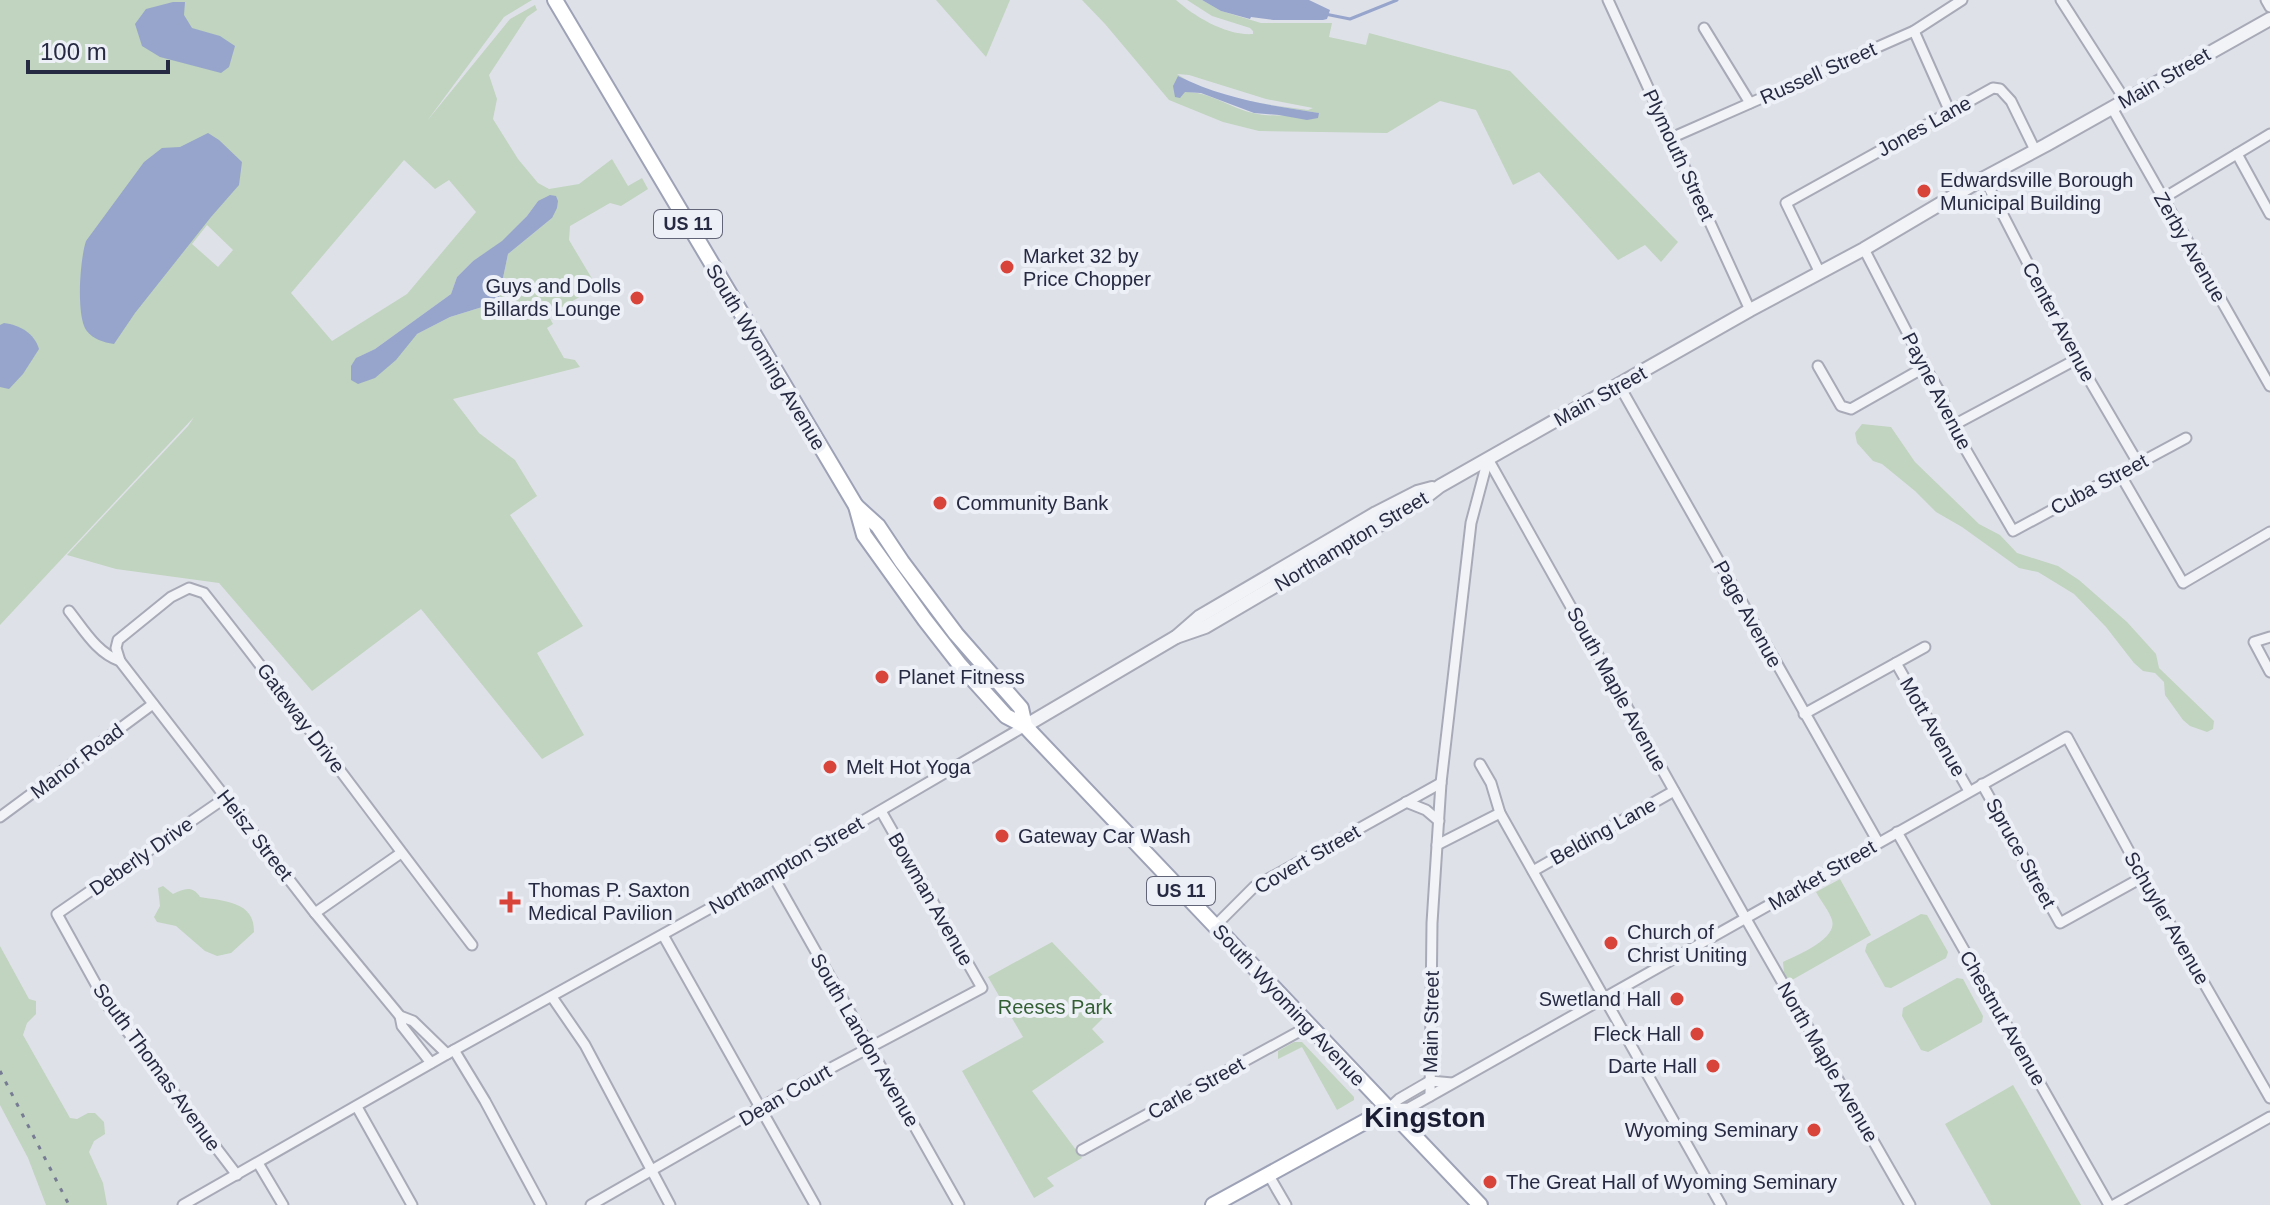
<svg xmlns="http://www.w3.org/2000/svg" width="2270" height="1205" viewBox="0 0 2270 1205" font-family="Helvetica,sans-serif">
  <rect width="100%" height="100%" fill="#dfe1e9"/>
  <g fill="#c0d4bf" fill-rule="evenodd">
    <path d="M0 0H532L504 17 427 121 510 19 535 5 537 10 527 17 489 75 497 99 493 119 518 159 538 183 549 189 579 184 612 159 628 186 642 178 648 189 621 206 610 203 570 226 569 240 597 287 548 315 553 324 547 328 564 358 575 360 580 367 453 399 479 433 515 460 537 496 510 515 583 626 537 653 584 735 542 759 421 609 312 691 219 583 116 569 67 555 188 426 194 417 0 625ZM404 160 435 189 449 180 476 212 407 294 332 341 291 293ZM538 201 552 218 508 254 499 297 492 304 450 317 417 334 356 358 375 349 451 294 457 277 473 261 502 242 527 216ZM207 225 233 250 218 267 192 244Z"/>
    <path d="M936 0H1010L986 57Z"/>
    <path d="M1082 0H1176C1195 17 1227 36 1253 34V31L1250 28 1212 16 1187 0H1202L1221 11 1261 23H1332L1329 37 1366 45 1369 33 1510 71 1678 242 1661 262 1645 245 1618 260 1539 172 1513 185 1476 110 1440 101 1387 133 1259 131 1223 122 1169 100 1105 24ZM1177 74 1189 75 1266 99 1313 108 1308 110C1265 104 1213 99 1177 74ZM1178 76 1206 90 1241 100 1318 113C1297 114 1274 118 1253 113 1230 108 1209 91 1185 92Z"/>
    <path d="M1862 424 1891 427 1915 462 1979 524 2000 535 2017 553 2058 566 2079 580 2127 622 2156 654 2159 668 2214 721 2213 729 2207 732 2190 726 2183 720 2165 695 2164 682 2155 673 2143 671 2134 663 2106 627 2074 594 2038 572 2019 568 1962 527 1936 512 1915 491 1882 464 1873 461 1857 443 1855 433Z"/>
    <path d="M1840 879 1871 935 1785 984 1783 962C1797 955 1838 939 1832 920 1829 911 1821 901 1816 892Z"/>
    <path d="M163 886 173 894C184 889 192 885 200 897 223 901 255 901 254 932L231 953 217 956 205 951 176 926 157 922 154 917 160 906 158 888Z"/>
    <path d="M1921 914 1927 915 1948 952 1946 958 1891 988 1885 987 1865 951 1867 944Z"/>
    <path d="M1052 942 1114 1007 1092 1029 1104 1042 1032 1091 1082 1158 1047 1178 1054 1186 1034 1198 962 1071 1023 1037 988 977Z"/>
    <path d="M0 946 29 999 36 1001V1014L27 1023 23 1035 70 1118 77 1119 88 1113H95L104 1122 105 1134 94 1141 89 1152 103 1183 107 1205H46L28 1158 0 1105Z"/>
    <path d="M1957 978 1963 979 1983 1016 1982 1022 1928 1052 1921 1050 1902 1016 1903 1008Z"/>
    <path d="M1294 1042H1302L1354 1097V1100L1337 1110 1302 1047 1278 1059V1051Z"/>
    <path d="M2013 1085 2081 1205H1991L1945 1124Z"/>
  </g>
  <g fill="#97a5cc">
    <path d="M1202 0H1309L1330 10 1327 19 1323 20H1273L1251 17 1250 19 1221 11Z"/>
    <path d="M173 2H185L184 15 192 28 220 36 235 46 229 67 221 73 160 57 142 46 135 24 146 9Z"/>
    <path d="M1178 76C1225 99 1267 105 1319 113L1318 118 1307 120 1279 115 1254 113 1201 93 1185 92 1180 98 1175 97 1173 86Z"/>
    <path d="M208 133 219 140 242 162 239 185 211 217 135 313 114 344C103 342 94 340 86 330 76 314 80 259 86 241L144 162 162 148 180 147Z"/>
    <path d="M550 195 556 196 558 201 557 208 552 218 508 254 499 297 492 304 450 317 417 334 396 360 375 378 358 384 351 380V366L356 358 375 349 451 294 457 277 473 261 502 241 527 216 538 201Z"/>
    <path d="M4 323C20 325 34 333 39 349L23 374 9 389 0 387V325Z"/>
  </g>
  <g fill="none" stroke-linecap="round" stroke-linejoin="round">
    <path stroke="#97a5cc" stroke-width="3" d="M1325 14 1350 19 1397 0"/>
    <g stroke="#a8aab7" stroke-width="13">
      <g id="minor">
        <path d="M1608 0 1750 310"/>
        <path d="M2061 0 2125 100"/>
        <path d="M2266 0 2270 7"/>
        <path d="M1704 28 1750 103"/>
        <path d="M1914 31 1950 112"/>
        <path d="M2112 108 2270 386"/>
        <path d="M1671 138 1914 31 1962 0"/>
        <path d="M2237 154 2270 214"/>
        <path d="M1984 178 2077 359 2138 463"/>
        <path d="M2162 199 2270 134"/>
        <path d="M1864 249 1925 367 1941 394 1952 426 2013 531 2186 438"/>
        <path d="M1820 273 1786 203 1993 88 2000 89 2011 101 2035 150"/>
        <path d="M1818 366 1841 406 1851 409 1925 367"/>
        <path d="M1619 385 1878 842"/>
        <path d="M1952 426 2077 359"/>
        <path d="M1488 459 1746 919 1910 1205"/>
        <path d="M2120 474 2183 583 2270 532"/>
        <path d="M69 611C84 630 97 653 120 661L315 913 400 1016 413 1021 447 1054"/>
        <path d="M2270 637 2254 642 2270 672"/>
        <path d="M120 661 116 648 118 640 171 597 189 588 204 593C296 709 382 828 472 945"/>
        <path d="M1896 663 1969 791"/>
        <path d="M1804 714 1925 647"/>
        <path d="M1480 764 1491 783 1500 813 1721 1205"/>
        <path d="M1982 784 2060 923 2143 877"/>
        <path d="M225 798 57 914 108 1006 237 1175"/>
        <path d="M1406 802 1426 810 1439 821"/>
        <path d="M0 817 153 704"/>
        <path d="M1897 832 2109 1205"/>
        <path d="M1437 845 1500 813"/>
        <path d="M1533 871 1674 791"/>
        <path d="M772 874 959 1205"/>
        <path d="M315 913 401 853"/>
        <path d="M1215 926 1254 887 1441 783"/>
        <path d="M663 935 815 1205"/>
        <path d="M552 997 585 1045 670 1205"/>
        <path d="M400 1016 402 1026 431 1063"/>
        <path d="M454 1050 485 1101 541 1205"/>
        <path d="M1430 1096 1432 923 1441 783 1471 523 1488 459"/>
        <path d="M357 1107 412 1205"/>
        <path d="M1388 1109 1399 1099 1430 1081 1452 1083"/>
        <path d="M1389 1109 1409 1108 2067 737 2143 877 2270 1098"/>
        <path d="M1082 1150 1309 1026"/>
        <path d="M258 1163 283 1205"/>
        <path d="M1268 1174 1286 1205"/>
        <path d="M183 1205 447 1054 772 874 1025 726"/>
        <path d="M591 1205 814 1077 982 988 881 811"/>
        <path d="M2114 1205 2270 1117"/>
      </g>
    </g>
    <g stroke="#a8aab7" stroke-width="16">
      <g id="tertiary">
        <path d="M1176 637 1205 627 1422 500 1440 486 1750 310 1864 249 1984 178 2046 145 2270 19"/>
        <path d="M1025 726 1176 637 1199 617 1376 513 1417 492 1432 488"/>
      </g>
    </g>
    <g stroke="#9da2b6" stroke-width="18">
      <g id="primary">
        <path d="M555 0 856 506 864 535 925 620 960 665 1006 716 1025 726 1480 1205"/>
        <path d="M856 506 878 526 902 562 956 634 1021 708 1025 726"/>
        <path d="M1213 1205 1388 1109"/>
      </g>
    </g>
    <use href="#minor" stroke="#f2f3f7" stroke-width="9"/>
    <use href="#tertiary" stroke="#f2f3f7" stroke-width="12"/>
    <use href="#primary" stroke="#fff" stroke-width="14"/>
    <path stroke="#777c94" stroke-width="3" stroke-dasharray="4 8" stroke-linecap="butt" d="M0 1071 69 1205"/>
  </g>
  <g fill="#d8443a" stroke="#eef0f7" stroke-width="3">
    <circle cx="1924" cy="191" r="8"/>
    <circle cx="1007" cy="267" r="8"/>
    <circle cx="637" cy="298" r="8"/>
    <circle cx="940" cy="503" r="8"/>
    <circle cx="882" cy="677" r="8"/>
    <circle cx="830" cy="767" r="8"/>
    <circle cx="1002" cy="836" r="8"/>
    <path d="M506 890h8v8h8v8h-8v8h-8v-8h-8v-8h8z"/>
    <circle cx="1611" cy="943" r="8"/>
    <circle cx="1677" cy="999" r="8"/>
    <circle cx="1697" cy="1034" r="8"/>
    <circle cx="1713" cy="1066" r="8"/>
    <circle cx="1814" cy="1130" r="8"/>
    <circle cx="1490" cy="1182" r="8"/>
  </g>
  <g text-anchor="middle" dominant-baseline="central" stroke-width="8" stroke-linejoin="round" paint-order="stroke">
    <g fill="#eef0f7" stroke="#626578" stroke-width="2">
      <rect x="654" y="210" width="68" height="28" rx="6"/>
      <rect x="1147" y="877" width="68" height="28" rx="6"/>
    </g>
    <g font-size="18" font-weight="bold" fill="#262a42">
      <text x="688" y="224">US 11</text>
      <text x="1181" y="891">US 11</text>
    </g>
    <g font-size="20" fill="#262a42" stroke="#eef0f7">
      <text transform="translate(1818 73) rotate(-24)">Russell Street</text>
      <text transform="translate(2164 78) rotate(-30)">Main Street</text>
      <text transform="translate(1924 126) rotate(-29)">Jones Lane</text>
      <text transform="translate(1679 155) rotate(65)">Plymouth Street</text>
      <text transform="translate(2190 247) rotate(60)">Zerby Avenue</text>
      <text transform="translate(2059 322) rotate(62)">Center Avenue</text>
      <text transform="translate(766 357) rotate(59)">South Wyoming Avenue</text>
      <text transform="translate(1937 391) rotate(63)">Payne Avenue</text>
      <text transform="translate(1600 396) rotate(-29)">Main Street</text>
      <text transform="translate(2099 484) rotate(-28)">Cuba Street</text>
      <text transform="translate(1351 541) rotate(-31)">Northampton Street</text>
      <text transform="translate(1748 614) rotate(61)">Page Avenue</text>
      <text transform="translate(1617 689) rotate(61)">South Maple Avenue</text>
      <text transform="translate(301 718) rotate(53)">Gateway Drive</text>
      <text transform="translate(1933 727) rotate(60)">Mott Avenue</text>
      <text transform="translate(77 761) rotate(-37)">Manor Road</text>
      <text transform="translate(1603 831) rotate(-29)">Belding Lane</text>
      <text transform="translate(255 835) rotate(52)">Heisz Street</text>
      <text transform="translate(2021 853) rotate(61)">Spruce Street</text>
      <text transform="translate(141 856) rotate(-35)">Deberly Drive</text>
      <text transform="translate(1307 859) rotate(-30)">Covert Street</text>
      <text transform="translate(786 865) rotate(-30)">Northampton Street</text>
      <text transform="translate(1822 875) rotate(-30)">Market Street</text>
      <text transform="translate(931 899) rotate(60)">Bowman Avenue</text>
      <text transform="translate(2167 918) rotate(60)">Schuyler Avenue</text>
      <text transform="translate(1289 1005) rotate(47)">South Wyoming Avenue</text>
      <text transform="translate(2003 1018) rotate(60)">Chestnut Avenue</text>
      <text transform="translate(1431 1022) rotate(-89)">Main Street</text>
      <text transform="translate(865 1040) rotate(60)">South Landon Avenue</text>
      <text transform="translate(1828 1062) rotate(60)">North Maple Avenue</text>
      <text transform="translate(157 1067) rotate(54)">South Thomas Avenue</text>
      <text transform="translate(1196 1088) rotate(-29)">Carle Street</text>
      <text transform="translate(785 1095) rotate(-30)">Dean Court</text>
    </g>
    <g font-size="20" fill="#262a42" stroke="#eef0f7" text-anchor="start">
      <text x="1940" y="180">Edwardsville Borough<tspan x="1940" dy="23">Municipal Building</tspan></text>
      <text x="1023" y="256">Market 32 by<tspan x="1023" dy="23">Price Chopper</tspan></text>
      <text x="621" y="286" text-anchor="end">Guys and Dolls<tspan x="621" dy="23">Billards Lounge</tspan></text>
      <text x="956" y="503">Community Bank</text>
      <text x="898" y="677">Planet Fitness</text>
      <text x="846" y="767">Melt Hot Yoga</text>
      <text x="1018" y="836">Gateway Car Wash</text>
      <text x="528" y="890">Thomas P. Saxton<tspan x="528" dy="23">Medical Pavilion</tspan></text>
      <text x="1627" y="932">Church of<tspan x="1627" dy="23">Christ Uniting</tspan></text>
      <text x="1661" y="999" text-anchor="end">Swetland Hall</text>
      <text x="1681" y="1034" text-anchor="end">Fleck Hall</text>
      <text x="1697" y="1066" text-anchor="end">Darte Hall</text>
      <text x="1798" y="1130" text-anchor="end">Wyoming Seminary</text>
      <text x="1506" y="1182">The Great Hall of Wyoming Seminary</text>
    </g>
    <g font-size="20" fill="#335f34" stroke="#eef0f7">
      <text x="1055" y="1007">Reeses Park</text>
    </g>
    <g font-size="28" font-weight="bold" fill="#191c32" stroke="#eef0f7">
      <text x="1425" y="1117">Kingston</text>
    </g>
  </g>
  <path d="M28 60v12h140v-12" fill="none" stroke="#262a42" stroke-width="4"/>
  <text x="40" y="60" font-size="24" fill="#262a42" stroke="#eef0f7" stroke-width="6" paint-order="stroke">100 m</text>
</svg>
